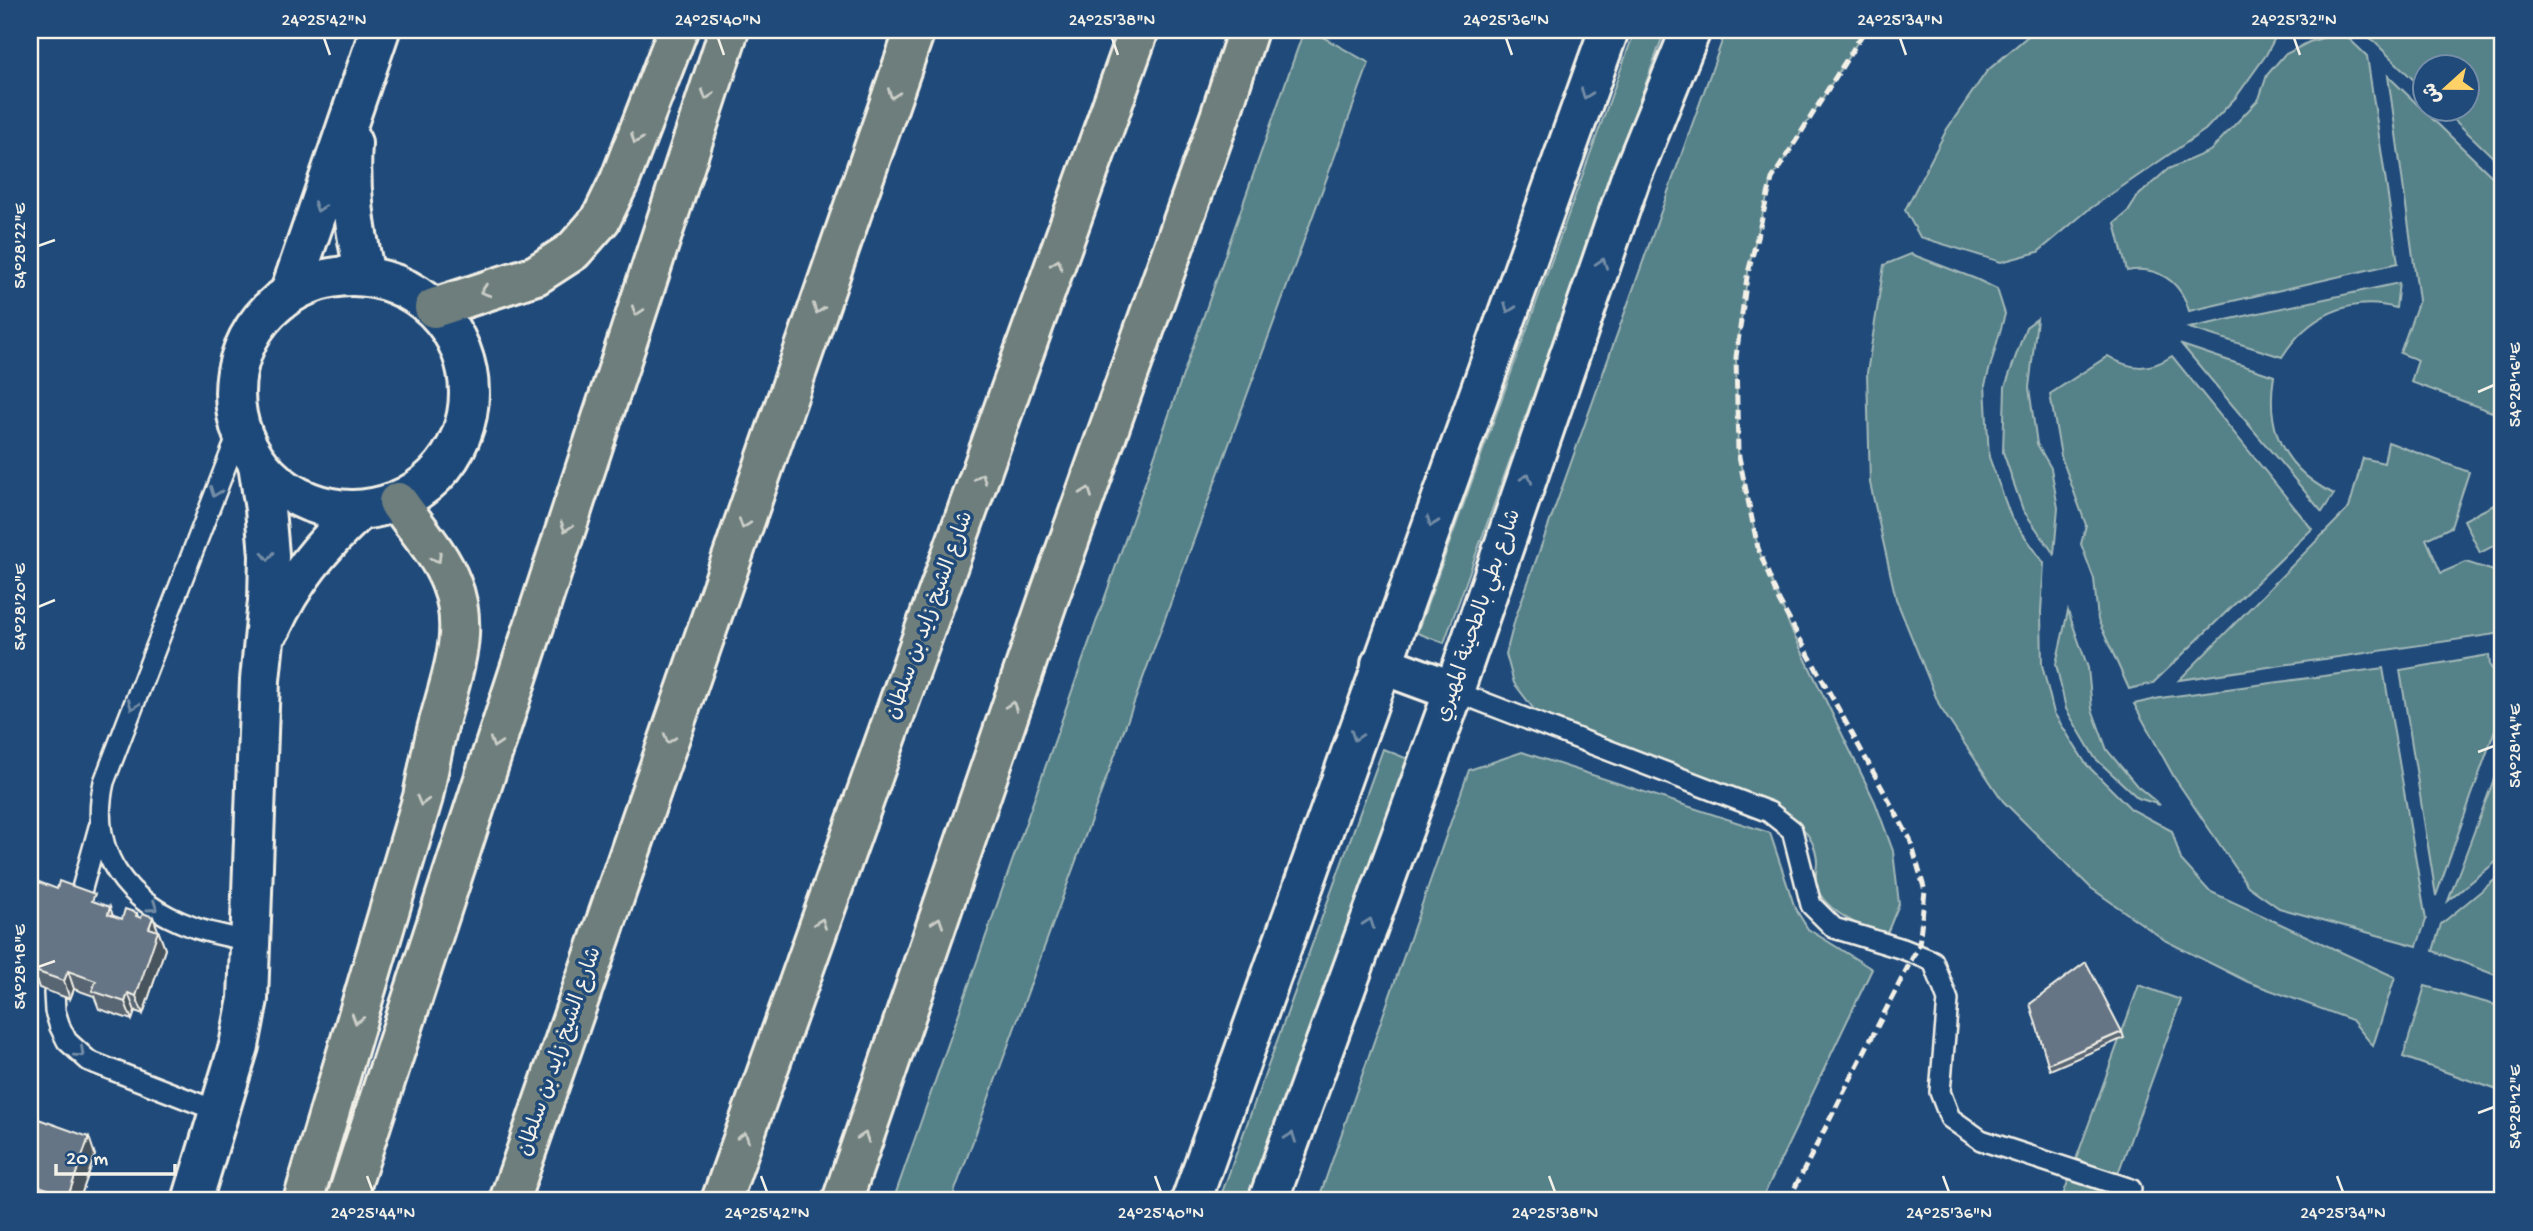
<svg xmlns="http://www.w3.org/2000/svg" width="2533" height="1231" viewBox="0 0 2533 1231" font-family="'Gochi Hand','Playpen Sans Arabic',sans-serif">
  <rect width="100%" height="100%" fill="#1f4a7a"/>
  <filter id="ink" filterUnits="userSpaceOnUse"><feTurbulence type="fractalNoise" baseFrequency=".0143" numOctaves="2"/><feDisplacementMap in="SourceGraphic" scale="14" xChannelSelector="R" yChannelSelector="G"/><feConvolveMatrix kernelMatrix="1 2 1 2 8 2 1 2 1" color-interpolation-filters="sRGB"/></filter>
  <g filter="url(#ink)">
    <g fill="#558189" stroke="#a4b9b8" stroke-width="2">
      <path d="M1304 30H1310L1369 63 951 1201H893Z"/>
      <path d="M1635 30H1665L1444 643 1417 633Z"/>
      <path d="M1726 30H1865L1772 179 1749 265 1736 356 1738 452 1758 548 1791 629 1875 802 1893 851 1899 904 1885 938C1864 927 1825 912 1817 888 1814 881 1817 869 1817 861 1815 830 1787 813 1762 799L1539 716 1514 683 1506 654 1515 619Z"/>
      <path d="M2035 30H2279L2266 55 2236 97 2205 130 2088 210 2038 252 2001 262 1920 237 1905 210 1947 129 1987 71Z"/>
      <path d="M2362 30H2503V167L2443 109 2466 108V66H2424V90Z"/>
      <path d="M2342 32 2367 56 2398 263 2189 311C2181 282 2158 265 2127 271L2115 223 2128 212 2138 196 2168 169 2210 151 2259 99 2267 75 2284 55 2309 42Z"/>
      <path d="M2388 76 2503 187V382L2492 412 2411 382 2418 360 2400 353 2419 300Z"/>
      <path d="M1911 254 1976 279 1997 289 2005 314 1985 385 1989 457 2011 517 2044 563 2041 612 2042 665 2054 713 2086 764 2131 809 2172 831 2181 860 2209 891 2395 977 2373 1046 2352 1020 2248 982 2166 941 2091 888 2003 801 1940 707 1896 599 1870 483 1867 373 1884 265Z"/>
      <path d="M2399 283 2396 308C2349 295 2307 317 2282 357L2189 328Z"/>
      <path d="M2037 319 2029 388 2037 444 2051 468 2058 508 2054 554 2023 510 2003 452 2005 387 2026 327Z"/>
      <path d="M2182 345 2274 376C2265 430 2285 470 2334 494L2322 512Z"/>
      <path d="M2108 356C2130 370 2150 371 2172 356L2312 529 2153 683 2129 689 2098 620 2094 579 2081 544 2086 525 2061 456 2050 394Z"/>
      <path d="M2388 442 2469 472 2451 527 2426 539 2441 573 2466 562 2503 574V633L2179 680 2349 508 2363 458 2384 463Z"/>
      <path d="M2503 480V541L2480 553 2464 520 2496 504Z"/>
      <path d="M2068 611 2088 668 2092 709 2107 750 2137 786 2160 805 2138 798 2095 758 2066 709 2056 664Z"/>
      <path d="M2489 655 2490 666 2503 684V707L2436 896 2400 670Z"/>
      <path d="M2383 668 2426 920 2417 946 2279 908 2248 886 2174 777 2134 704 2160 698Z"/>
      <path d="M1383 749 1408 759 1248 1201H1219Z"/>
      <path d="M1522 752 1770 833 1795 908 1808 929 1872 969 1761 1201H1318L1469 770Z"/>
      <path d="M2503 755V856L2448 901Z"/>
      <path d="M2503 873V978L2433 951 2441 924Z"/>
      <path d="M2139 985 2181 1000 2108 1201H2061Z"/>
      <path d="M2425 986 2503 1007V1092L2403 1057Z"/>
    </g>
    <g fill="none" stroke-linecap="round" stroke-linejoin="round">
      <g stroke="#f4f1e8" stroke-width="24">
        <g id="lane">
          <path d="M240 429 104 782C88 853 126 903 193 927 211 934 232 937 251 941"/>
          <path d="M1454 691 1769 812 1792 830 1811 905 1834 928 1903 949 1933 961 1948 1000 1940 1092 1950 1118 1981 1140 2131 1189"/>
          <path d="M78 903 99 827"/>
          <path d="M54 993 55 1011 60 1027 67 1041 89 1061 220 1112"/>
        </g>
      </g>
      <g stroke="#f4f1e8" stroke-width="44">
        <g id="street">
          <path d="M352 143C349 189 355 230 365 275"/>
          <circle cx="352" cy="393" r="117"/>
          <path d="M290 292 380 30"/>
          <path d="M271 628C292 581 322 545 359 511"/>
          <path d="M192 1201 239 1046 248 999 260 680 268 601 269 555 265 509 258 464"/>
        </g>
      </g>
      <g stroke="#f4f1e8" stroke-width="44">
        <g id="secondary">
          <path d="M1381 664 1454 691"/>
          <path d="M1191 1201 1609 30"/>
          <path d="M1268 1201 1454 691 1630 180 1691 30"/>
        </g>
      </g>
      <g stroke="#f4f1e8" stroke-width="44">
        <g id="highway">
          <path d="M434 308 536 275 573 251 601 219 620 180 678 30"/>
          <path d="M303 1201 423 797C427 776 431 755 436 734 448 684 472 634 451 583 440 554 416 528 398 502"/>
          <path d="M346 1201 729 30"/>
          <path d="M509 1201 915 30"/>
          <path d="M721 1201 1139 30"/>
          <path d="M842 1201 1048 600 1220 117 1248 30"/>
        </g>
      </g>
      <use href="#lane" stroke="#1f4a7a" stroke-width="19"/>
      <use href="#street" stroke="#1f4a7a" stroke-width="38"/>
      <use href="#secondary" stroke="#1f4a7a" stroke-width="38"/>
      <use href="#highway" stroke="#6d7e7c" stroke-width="38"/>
      <path stroke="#f4f1e8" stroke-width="5" stroke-dasharray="10 5" stroke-linecap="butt" d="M1788 1201 1919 945 1925 891 1910 839 1779 601 1758 548 1738 452 1736 357 1747 277 1772 179 1865 30"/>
    </g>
    <g fill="#586572" stroke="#f4f1e8" stroke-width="2">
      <path d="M30 875 32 876 36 886 98 903 113 916 122 919 137 913 138 917 141 918 153 917 165 949 143 1014 135 1011 132 1020 99 1009 94 996 74 989 70 999 39 988 35 976 30 974Z"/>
      <path d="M2122 1032 2124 1038 2050 1070 2048 1064Z"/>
      <path d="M30 1116 95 1155 79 1201H38L30 1198Z"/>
    </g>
    <g fill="#47525d" stroke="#f4f1e8" stroke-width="2">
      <path d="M32 876 39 894 30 884Z"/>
      <path d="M110 907 116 925 108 914Z"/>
      <path d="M153 917 165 949 143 1014 136 996 149 928Z"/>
      <path d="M68 971 74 989 70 999 64 981Z"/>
      <path d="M128 993 135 1011 132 1020 125 1002Z"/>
      <path d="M89 1137 95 1155 79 1201H69L68 1196Z"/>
    </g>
    <g fill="#667585" stroke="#f4f1e8" stroke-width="2">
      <path d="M30 875 32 876 30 884 37 886 39 882 57 889 59 881 95 894 92 901 110 907 108 914 122 919 125 909 137 913 136 916 141 918 143 913 153 917 149 928 158 931 136 996 128 993 125 1002 92 991 96 981 68 971 64 981 32 970 35 960 30 958Z"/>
      <path d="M2086 962 2122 1032 2048 1064 2030 1004Z"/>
      <path d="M30 1116 89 1137 68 1196 30 1183Z"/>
    </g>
    <defs><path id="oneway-chevron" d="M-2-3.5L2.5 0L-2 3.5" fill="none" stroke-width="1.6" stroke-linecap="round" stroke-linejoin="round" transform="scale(1.75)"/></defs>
    <g stroke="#cccec8">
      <use href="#oneway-chevron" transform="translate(893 94) rotate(109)"/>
      <use href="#oneway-chevron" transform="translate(707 95) rotate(108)"/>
      <use href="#oneway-chevron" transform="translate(636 139) rotate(111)"/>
      <use href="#oneway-chevron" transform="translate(1057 264) rotate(-70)"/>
      <use href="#oneway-chevron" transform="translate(485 291) rotate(162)"/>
      <use href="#oneway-chevron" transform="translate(818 309) rotate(109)"/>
      <use href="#oneway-chevron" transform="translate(637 311) rotate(108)"/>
      <use href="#oneway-chevron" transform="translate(981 478) rotate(-70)"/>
      <use href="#oneway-chevron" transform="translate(1087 492) rotate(-70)"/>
      <use href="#oneway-chevron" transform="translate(744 524) rotate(109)"/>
      <use href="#oneway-chevron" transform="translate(566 527) rotate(108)"/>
      <use href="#oneway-chevron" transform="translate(437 558) rotate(58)"/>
      <use href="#oneway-chevron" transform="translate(1012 706) rotate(-71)"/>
      <use href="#oneway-chevron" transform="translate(669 739) rotate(109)"/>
      <use href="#oneway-chevron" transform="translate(495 743) rotate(108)"/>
      <use href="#oneway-chevron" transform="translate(422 801) rotate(105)"/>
      <use href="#oneway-chevron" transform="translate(938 922) rotate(-71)"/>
      <use href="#oneway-chevron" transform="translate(821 923) rotate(-70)"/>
      <use href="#oneway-chevron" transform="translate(357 1019) rotate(107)"/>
      <use href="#oneway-chevron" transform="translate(744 1137) rotate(-70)"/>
      <use href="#oneway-chevron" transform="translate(864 1137) rotate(-71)"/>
    </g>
    <g stroke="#748da6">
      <use href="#oneway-chevron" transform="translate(1586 94) rotate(110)"/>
      <use href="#oneway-chevron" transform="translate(319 207) rotate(109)"/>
      <use href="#oneway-chevron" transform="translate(1602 263) rotate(-71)"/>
      <use href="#oneway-chevron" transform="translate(1509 308) rotate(110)"/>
      <use href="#oneway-chevron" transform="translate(1527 478) rotate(-71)"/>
      <use href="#oneway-chevron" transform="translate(215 492) rotate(111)"/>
      <use href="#oneway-chevron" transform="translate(1432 522) rotate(110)"/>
      <use href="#oneway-chevron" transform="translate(268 556) rotate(89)"/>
      <use href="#oneway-chevron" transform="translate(133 705) rotate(111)"/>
      <use href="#oneway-chevron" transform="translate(1356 736) rotate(109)"/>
      <use href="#oneway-chevron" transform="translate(153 907) rotate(35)"/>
      <use href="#oneway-chevron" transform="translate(1369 923) rotate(-70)"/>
      <use href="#oneway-chevron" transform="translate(80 1053) rotate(42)"/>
      <use href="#oneway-chevron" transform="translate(1291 1137) rotate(-70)"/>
    </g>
  </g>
  <path fill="none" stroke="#f4f1e8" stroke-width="2.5" d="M324 38 330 55M718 38 724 55M1112 38 1118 55M1506 38 1512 55M1900 38 1906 55M2294 38 2300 55M38 246 55 240M2478 392 2494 385M38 607 55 600M2478 752 2494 746M38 967 55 961M2478 1113 2494 1107M367 1176 373 1192M761 1176 767 1192M1155 1176 1161 1192M1549 1176 1555 1192M1943 1176 1949 1192M2337 1176 2343 1192"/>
  <g text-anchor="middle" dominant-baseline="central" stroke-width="7" stroke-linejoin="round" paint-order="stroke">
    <g font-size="21" fill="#f4f1e8" stroke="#1f4a7a">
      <text transform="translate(931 616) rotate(-70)">شارع الشيخ زايد بن سلطان</text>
      <text transform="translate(1480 616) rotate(-71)">شارع بطي بالطحينة المهيري</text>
      <text transform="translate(561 1052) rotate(-71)">شارع الشيخ زايد بن سلطان</text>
    </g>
  </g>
  <rect width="2533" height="1231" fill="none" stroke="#1f4a7a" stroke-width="77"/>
  <g transform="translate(2446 88) rotate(249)"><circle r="33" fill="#1f4a7a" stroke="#748da6" stroke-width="2"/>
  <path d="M0-5L12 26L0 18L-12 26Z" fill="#ffd166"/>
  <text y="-10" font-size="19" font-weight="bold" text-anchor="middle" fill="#f4f1e8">ش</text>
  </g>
  <path d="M56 1164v10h119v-10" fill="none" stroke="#f4f1e8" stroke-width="3.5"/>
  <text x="66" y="1164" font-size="21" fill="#f4f1e8" stroke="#1f4a7a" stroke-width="5" paint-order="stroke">20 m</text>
  <rect x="38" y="38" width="2456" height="1154" fill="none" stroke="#f4f1e8" stroke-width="2.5"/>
  <g font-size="18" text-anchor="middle" fill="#f4f1e8">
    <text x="324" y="25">24°25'42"N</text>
    <text x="718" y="25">24°25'40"N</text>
    <text x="1112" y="25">24°25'38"N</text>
    <text x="1506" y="25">24°25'36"N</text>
    <text x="1900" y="25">24°25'34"N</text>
    <text x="2294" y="25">24°25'32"N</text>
    <text transform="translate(19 246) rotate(-90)" y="6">54°28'22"E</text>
    <text transform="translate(2514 385) rotate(-90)" y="6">54°28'16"E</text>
    <text transform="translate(19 607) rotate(-90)" y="6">54°28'20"E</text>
    <text transform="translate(2514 746) rotate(-90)" y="6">54°28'14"E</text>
    <text transform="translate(19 967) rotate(-90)" y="6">54°28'18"E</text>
    <text transform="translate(2514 1107) rotate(-90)" y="6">54°28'12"E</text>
    <text x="373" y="1218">24°25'44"N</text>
    <text x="767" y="1218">24°25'42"N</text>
    <text x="1161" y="1218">24°25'40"N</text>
    <text x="1555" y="1218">24°25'38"N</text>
    <text x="1949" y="1218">24°25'36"N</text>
    <text x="2343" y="1218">24°25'34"N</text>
  </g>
</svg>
